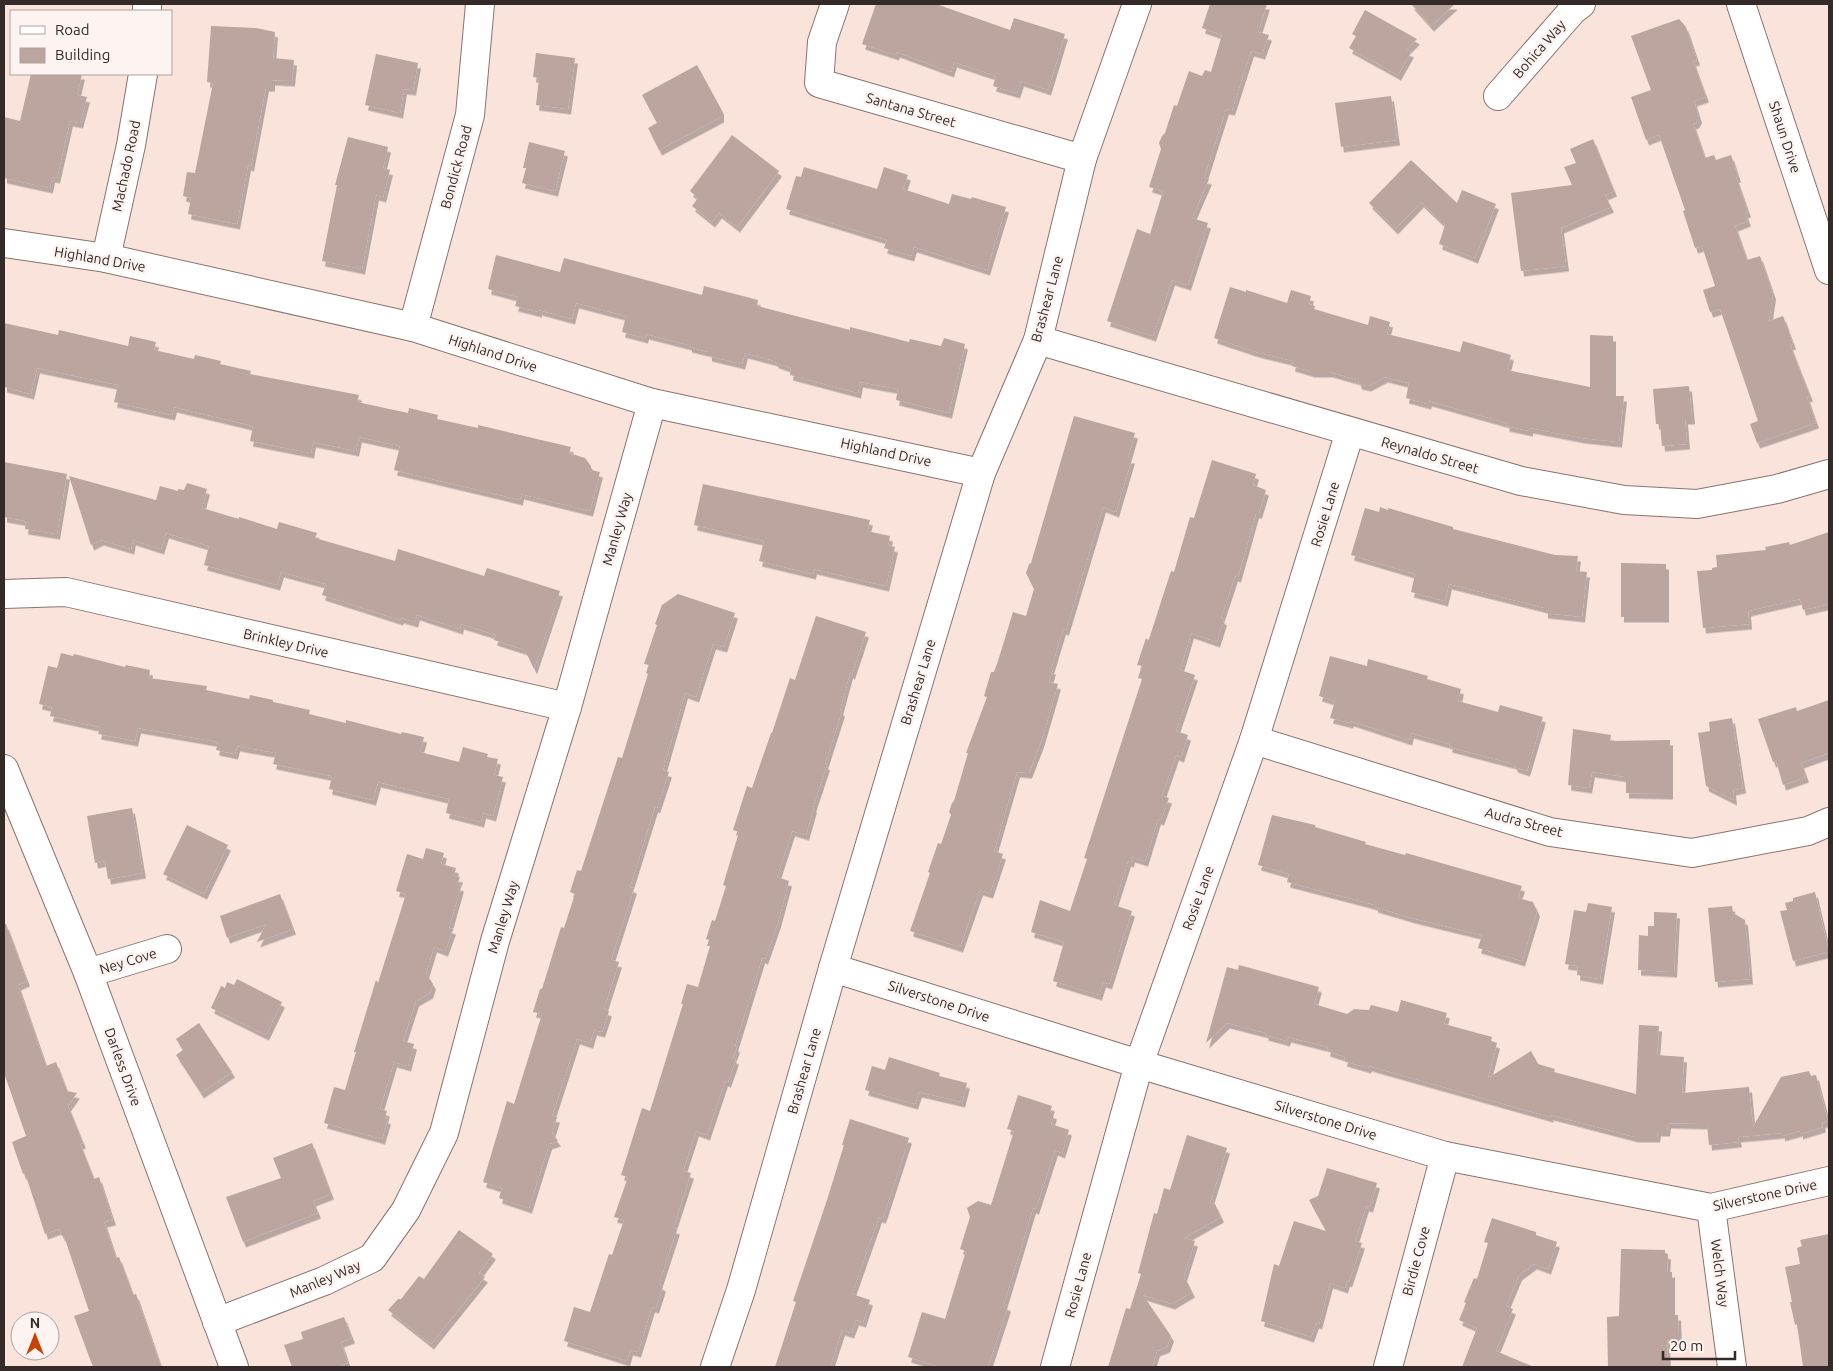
<svg xmlns="http://www.w3.org/2000/svg" width="1833" height="1371" viewBox="0 0 1833 1371" font-family="Ubuntu,sans-serif">
  <defs>
    <filter id="shadow"><feDropShadow dx="3" dy="5.5" stdDeviation="0" flood-color="#0004"/></filter>
  </defs>
  <rect width="100%" height="100%" fill="#fae3db"/>
  <g fill="#bba59e" filter="url(#shadow)">
    <path d="M876 4H936L1010 30 1014 18 1065 34 1048 90 1021 81 1017 93 993 86 996 76 954 62 951 72 897 52 896 55 862 44Z"/>
    <path d="M1210 4H1267L1258 32 1269 35 1262 54 1251 51 1232 110 1226 109 1204 178 1209 179 1192 218 1208 223 1188 285 1172 280 1153 336 1107 321 1137 229 1150 234 1163 191 1149 187 1161 149 1159 143 1162 136 1165 133 1174 105 1177 106 1189 71 1202 76 1205 70 1211 72 1222 35 1202 28Z"/>
    <path d="M1411 4H1455L1431 26Z"/>
    <path d="M1365 10 1417 39 1406 50 1411 52 1398 75 1349 48 1356 36 1352 34Z"/>
    <path d="M1679 19 1686 27 1697 60 1693 61 1706 97 1694 101 1699 118 1696 123 1693 124 1705 158 1714 155 1716 160 1731 155 1738 177H1736L1748 212 1745 213 1748 221 1735 226 1747 260 1760 256 1773 294 1769 321 1783 316 1793 344 1790 345 1810 396 1807 397 1816 423 1757 443 1750 424 1758 421 1720 309 1710 312 1703 290 1715 286 1702 246 1695 248 1683 211 1685 210 1659 135 1646 140 1631 97 1651 90 1631 36Z"/>
    <path d="M211 26 256 28 275 32 273 58 294 60 292 81 272 80V86H266L251 166 248 165 237 224 188 214 191 198 183 196 187 172 195 173 213 83 207 82Z"/>
    <path d="M536 53 575 58 568 109 536 105 539 78 533 77Z"/>
    <path d="M376 54 418 63 413 90 404 89 400 113 365 105Z"/>
    <path d="M697 65 721 109V117L659 150 648 128 657 123 642 95Z"/>
    <path d="M31 74H82L77 95 87 97 80 123 70 121 57 178 52 177 50 188 4 178V117L20 121Z"/>
    <path d="M1391 96 1397 140 1341 147 1335 103Z"/>
    <path d="M732 135 779 171 737 227 719 213 712 222 692 206 698 198 690 191Z"/>
    <path d="M348 137 388 147 383 168 390 170 383 197 376 195 362 269 322 261 337 185H335Z"/>
    <path d="M1593 139 1614 191 1605 195 1611 207 1561 228 1566 266 1521 271 1511 193 1572 185 1564 167 1576 163 1570 149Z"/>
    <path d="M529 142 565 151 555 191 522 183 526 168H523Z"/>
    <path d="M1411 160 1457 203 1462 190 1496 204 1475 258 1439 244 1445 225 1421 202 1395 229 1369 203Z"/>
    <path d="M804 167 877 189 884 167 908 175 903 189 949 204 952 194 971 199 972 197 1006 207 987 270 914 247 911 256 884 248 887 240 786 209 796 176 801 177Z"/>
    <path d="M496 255 560 272 564 258 702 295 704 286 758 300 757 306 850 330V327L909 342 910 339 941 346 944 338 965 344 949 413 896 400 898 389 860 382 858 393 790 375 791 368 776 363 775 361 745 353 742 364 709 356V352L689 347V345L646 334 645 338 622 332 626 316 576 303 572 319 539 310V312L515 306 518 297 488 289Z"/>
    <path d="M1230 287 1246 292V290L1287 303 1291 290 1311 296 1309 304 1315 306 1314 309 1368 325 1370 316 1390 322 1387 334 1460 352 1463 341 1511 355 1507 370 1590 387V335L1613 336V396H1624L1619 442 1582 438 1530 428V431L1506 426 1507 423 1429 401 1428 404 1406 398 1409 383 1385 377 1368 386 1359 384 1358 380 1330 372H1312L1292 366 1293 361 1256 352 1214 338Z"/>
    <path d="M4 323 58 335 59 330 128 346 130 336 156 342 154 350 194 359 195 355 221 361 220 364 251 371 250 374 359 395 357 402 408 413 409 408 438 415 437 419 478 428V425L571 447 569 453 585 458 591 466V470L600 472 590 511 521 494 520 500 394 470 400 446 359 437 356 451 313 442 311 453 250 441 253 426 174 407 172 415 114 402 118 385 37 368 31 394 4 387Z"/>
    <path d="M1689 386 1692 419H1685L1687 444 1662 446 1660 424H1656L1653 389Z"/>
    <path d="M1074 416 1135 433 1128 458H1132L1116 512 1103 507 1066 630 1063 629 1051 669H1053L1049 682 1058 684 1041 742 1029 773 1017 772 994 851 1003 854 990 893 980 890 960 947 910 931 930 873 928 872 938 843 941 844 951 815 949 812 952 803 954 801 968 753H966L987 697 984 696 991 672H994L998 661 1013 612 1026 616 1034 589 1026 573 1029 564 1031 563Z"/>
    <path d="M1212 460 1256 474 1253 485 1266 490 1259 513H1256L1238 577 1235 576 1221 618 1224 620 1217 642 1191 633 1180 670 1195 675 1176 731 1188 735 1181 757 1176 755 1162 796 1169 798 1161 820 1158 819 1145 861 1132 857 1131 862 1128 861 1114 905 1132 911 1109 984 1103 982 1099 995 1053 981 1064 942 1031 932 1040 900 1070 911 1087 859 1084 858 1142 679 1138 678 1142 666 1137 665 1146 638 1148 640 1149 639 1171 571 1174 572 1190 517 1194 518Z"/>
    <path d="M4 462 67 474 57 534 25 529 26 521 4 517Z"/>
    <path d="M69 476 156 500 160 486 178 491V489L184 490 187 483 207 489 202 508 239 519V517L277 529 279 522 317 533 315 538 395 561 398 549 484 576 487 568 560 591 534 669 525 650 494 640 496 635 461 624 460 629 417 615 415 622 401 618 400 620 322 595 326 584 281 572 277 585 204 565 209 546 166 533 161 549 133 540 131 549 101 540 91 545Z"/>
    <path d="M703 484 870 520 867 531 890 536 888 545 895 547 886 586 814 569 813 574 759 561 764 541 694 525Z"/>
    <path d="M1380 507 1388 510V508L1453 527V529L1555 555 1578 556 1576 571 1587 572 1582 617 1545 613V608L1449 584 1445 601 1411 592 1415 574 1351 555 1365 508 1379 512Z"/>
    <path d="M1829 532V604L1803 610 1800 599 1748 611 1749 624 1703 628 1697 571 1712 570V568L1717 567 1716 555 1766 550 1765 547 1789 542 1790 545Z"/>
    <path d="M1621 563 1666 564V617H1621Z"/>
    <path d="M678 594 735 613 724 647 713 644 696 697 685 693 663 770 669 772 657 808 655 807 630 887 634 888 611 960 619 962 604 1009 609 1011 602 1032 594 1030 590 1043 577 1039 552 1116 557 1117 552 1133 558 1141 549 1144 529 1208 499 1198 502 1188 483 1182 507 1101 514 1104 542 1014 533 1012 540 989H542L561 927 564 928 575 894 570 892 577 870 581 871 618 757 622 758 648 674 646 673 649 665 644 664 657 625 655 624 662 605Z"/>
    <path d="M816 616 866 632 852 674 850 673 840 710 842 711 825 764 827 765 813 807H814L806 835 792 831 777 877 789 881 778 922 765 959 762 958 735 1046 737 1047 733 1058 736 1059 728 1082 725 1081 707 1135 696 1131 683 1171 691 1173 673 1228 677 1229 659 1284 663 1286 656 1308 652 1307 638 1352 630 1350 627 1361 564 1341 574 1307 590 1312 609 1254 612 1255 624 1220 614 1217 628 1177 621 1175 642 1108 650 1111 683 1004H681L687 984 698 987 710 946H707L709 940 706 939 712 920 715 921 726 886 723 885 739 832 733 830 747 786 752 788 771 733H772L790 678 795 680Z"/>
    <path d="M61 653 73 656 74 654 125 667 126 665 150 670 149 678 207 686 206 690 249 699 250 695 273 700V702L310 710 309 714 346 723V720L401 734 402 732 424 737 420 752 459 762 463 747 488 754 487 757 498 759 494 775 503 777 493 816 483 813 481 822 446 813 449 799 378 782 373 800 329 789 332 776 273 764 276 753 237 746 235 754 216 750 218 742 138 728 135 741 98 734 100 727 50 716 52 707 39 704 48 666 57 668Z"/>
    <path d="M1330 656 1367 666 1368 659 1428 676 1427 679 1461 689 1458 701 1498 712 1500 705 1543 717 1527 771 1515 767 1514 764 1449 747 1450 744 1411 733 1409 740 1351 721 1350 723 1330 718 1335 701 1319 696Z"/>
    <path d="M1829 700V753L1801 763 1806 777 1783 785 1776 761 1773 762 1758 719 1796 707 1797 711Z"/>
    <path d="M1732 718 1743 788 1733 790 1734 800 1706 786 1698 733 1710 731 1709 722Z"/>
    <path d="M1573 729 1611 735 1610 741 1670 740V794L1626 793V777L1592 772 1589 788 1568 785Z"/>
    <path d="M132 808 143 873 108 879 105 861 95 863 87 816Z"/>
    <path d="M1272 815 1315 825V827L1366 842 1365 844 1405 855 1406 853 1522 886 1518 898 1533 902 1537 911 1522 961 1478 948 1482 935 1412 918 1375 907V905L1287 882 1289 874 1258 865Z"/>
    <path d="M187 825 228 845 204 894 163 874Z"/>
    <path d="M426 848 444 853 441 864 456 868 454 876 460 877 457 885 461 886 449 928 453 929 445 951 434 947 426 973 433 984 430 993 416 1001 403 1041 414 1044 408 1066 394 1062 380 1109 387 1111 385 1118 388 1119 382 1139 324 1123 334 1087 345 1090 356 1052H354L376 980 378 983 406 894 396 891 407 854 423 859Z"/>
    <path d="M1815 892 1829 952 1793 961 1780 911 1787 910 1785 903 1793 901V898Z"/>
    <path d="M280 894 293 929 257 942 266 924 227 938 220 916Z"/>
    <path d="M1588 903 1612 907 1600 979 1577 975 1578 966 1565 964 1574 910 1586 912Z"/>
    <path d="M1732 906 1733 913 1745 920 1750 979 1715 982 1708 908Z"/>
    <path d="M1654 912 1677 913 1674 972 1638 970 1639 935 1648 936V926H1654Z"/>
    <path d="M4 924H6L27 981 18 985 46 1066 56 1062 67 1091 77 1093 68 1106 83 1143 80 1144 94 1179 99 1177 113 1220 104 1222 116 1258 119 1257 133 1295 136 1294 161 1367H93L74 1316 89 1311 64 1236H62L59 1229 45 1234 25 1173 23 1174 12 1142 26 1136 4 1073Z"/>
    <path d="M1239 965 1319 987 1314 1004 1347 1014 1354 1009 1369 1010 1371 1005 1398 1012 1401 1000 1447 1013 1444 1024 1492 1037 1491 1041 1497 1043 1488 1078 1531 1051 1538 1064 1555 1069 1554 1072 1636 1094 1639 1025 1659 1026 1657 1055 1684 1057 1682 1093 1749 1087 1753 1127 1781 1077 1809 1071 1811 1076 1816 1075 1828 1121 1822 1123 1823 1127 1800 1134V1131L1782 1136V1133L1738 1137 1739 1142 1709 1145 1707 1124 1668 1123 1667 1131H1658L1657 1137H1635L1551 1115 1550 1117 1369 1066 1368 1068 1344 1061 1345 1057 1327 1051 1328 1047 1288 1037 1287 1041 1265 1035 1266 1033 1227 1023 1206 1043 1227 967 1238 970Z"/>
    <path d="M237 979 282 1002 266 1035 211 1008 221 986 225 988 227 982 234 985Z"/>
    <path d="M199 1023 232 1072 201 1093 176 1055 183 1050 176 1039Z"/>
    <path d="M889 1057 940 1073 939 1076 967 1083 962 1102 919 1092 915 1104 865 1090 872 1066 885 1070Z"/>
    <path d="M1018 1095 1052 1106 1050 1112 1054 1114 1051 1124 1069 1130 1062 1153 1055 1150 1036 1209 1033 1208 1004 1304 1008 1306 988 1367H940L908 1357 922 1312 945 1319 966 1251 960 1249 970 1217 967 1208 978 1201 991 1205 1014 1131 1007 1129Z"/>
    <path d="M850 1119 909 1138 883 1218 879 1217 852 1294 870 1300 863 1322 856 1320 851 1333 842 1330 830 1367H775L796 1302 793 1301 827 1200 844 1145H842Z"/>
    <path d="M1187 1135 1227 1148 1210 1203 1215 1204 1221 1217 1184 1238 1195 1241 1184 1276 1192 1292 1172 1304 1143 1295 1171 1336 1167 1347 1157 1351 1152 1367H1108L1126 1308 1130 1309 1141 1274 1138 1273 1154 1213 1157 1214 1164 1188 1170 1190Z"/>
    <path d="M312 1143 331 1194 313 1201 318 1213 243 1242 226 1197 281 1178 273 1158Z"/>
    <path d="M1327 1168 1377 1183 1370 1207 1366 1206 1355 1241 1362 1243 1349 1282 1347 1281 1345 1288 1330 1283 1319 1324 1316 1323 1311 1337 1261 1321 1274 1264 1279 1266 1294 1221 1326 1231 1309 1200 1318 1196Z"/>
    <path d="M1492 1218 1536 1232V1235L1557 1242 1548 1269 1534 1264 1519 1275 1506 1306 1513 1309 1496 1351 1534 1367H1462L1477 1328 1459 1320 1466 1303 1464 1302 1474 1278 1477 1279 1488 1243 1484 1242Z"/>
    <path d="M459 1230 493 1254 479 1273 485 1277 431 1344 388 1310 398 1299H401L419 1276 424 1279Z"/>
    <path d="M1829 1234V1367H1803L1797 1324 1795 1325 1790 1302H1792L1785 1267 1800 1264 1797 1248 1802 1246 1800 1240Z"/>
    <path d="M1621 1249 1665 1250V1253L1668 1254 1667 1272H1672V1315H1678L1679 1339H1667L1668 1367H1608L1607 1317 1619 1316Z"/>
    <path d="M344 1317 352 1338 341 1342 348 1363 337 1367H292L284 1345 303 1339 301 1332Z"/>
  </g>
  <g fill="none" stroke-linecap="round" stroke-linejoin="round">
    <g stroke="#89746d" stroke-width="30">
      <g id="minor">
        <path d="M147 4V11"/>
        <path d="M835 4 822 42 819 83 1082 159"/>
        <path d="M1741 4 1829 270"/>
        <path d="M1498 96 1573 10 1581 4"/>
        <path d="M4 243 106 258 413 327 652 403 981 473"/>
        <path d="M106 258 131 145 143 74"/>
        <path d="M413 327 470 115 480 4"/>
        <path d="M1038 340 1521 481 1624 500 1697 504 1777 489 1829 474"/>
        <path d="M4 594 66 592 567 707"/>
        <path d="M1254 740 1550 832 1692 853 1808 831 1829 822"/>
        <path d="M4 769 88 973 234 1367"/>
        <path d="M833 968 1139 1064 1445 1156 1711 1208 1829 1181"/>
        <path d="M88 973 167 949"/>
        <path d="M1711 1208 1732 1367"/>
        <path d="M217 1322 324 1281 372 1258 406 1210 444 1133 495 941 567 707 652 403"/>
        <path d="M715 1367 741 1290 833 968 981 473 1038 340 1082 159 1137 4"/>
        <path d="M1055 1367 1139 1064 1254 740 1350 432"/>
        <path d="M1388 1367 1445 1156"/>
      </g>
    </g>
    <use href="#minor" stroke="#fff" stroke-width="28"/>
  </g>
  <g text-anchor="middle" dominant-baseline="central" stroke-width="5" stroke-linejoin="round" paint-order="stroke">
    <g font-size="14" fill="#342b28" stroke="#fdf3f0">
      <text transform="translate(1539 49) rotate(-49)">Bohica Way</text>
      <text transform="translate(911 110) rotate(16)">Santana Street</text>
      <text transform="translate(1785 137) rotate(72)">Shaun Drive</text>
      <text transform="translate(126 166) rotate(-78)">Machado Road</text>
      <text transform="translate(456 167) rotate(-75)">Bondick Road</text>
      <text transform="translate(100 259) rotate(10)">Highland Drive</text>
      <text transform="translate(1047 299) rotate(-75)">Brashear Lane</text>
      <text transform="translate(493 353) rotate(18)">Highland Drive</text>
      <text transform="translate(886 452) rotate(12)">Highland Drive</text>
      <text transform="translate(1430 455) rotate(16)">Reynaldo Street</text>
      <text transform="translate(1325 514) rotate(-73)">Rosie Lane</text>
      <text transform="translate(617 529) rotate(-74)">Manley Way</text>
      <text transform="translate(286 643) rotate(13)">Brinkley Drive</text>
      <text transform="translate(918 682) rotate(-73)">Brashear Lane</text>
      <text transform="translate(1524 822) rotate(15)">Audra Street</text>
      <text transform="translate(1198 898) rotate(-70)">Rosie Lane</text>
      <text transform="translate(503 917) rotate(-73)">Manley Way</text>
      <text transform="translate(128 961) rotate(-17)">Ney Cove</text>
      <text transform="translate(939 1001) rotate(18)">Silverstone Drive</text>
      <text transform="translate(123 1067) rotate(70)">Darless Drive</text>
      <text transform="translate(804 1071) rotate(-74)">Brashear Lane</text>
      <text transform="translate(1326 1120) rotate(17)">Silverstone Drive</text>
      <text transform="translate(1765 1195) rotate(-12)">Silverstone Drive</text>
      <text transform="translate(1416 1261) rotate(-75)">Birdie Cove</text>
      <text transform="translate(1720 1273) rotate(83)">Welch Way</text>
      <text transform="translate(325 1279) rotate(-23)">Manley Way</text>
      <text transform="translate(1078 1285) rotate(-75)">Rosie Lane</text>
    </g>
  </g>
  <rect width="1833" height="1371" fill="none" stroke="#342b28" stroke-width="10"/>
  <rect x="10" y="10" width="162" height="65" fill="#fdf3f0" stroke="#ada3a0"/>
  <rect x="20" y="26" width="25" height="8" fill="#ffffff" stroke="#ada3a0"/>
  <text x="55" y="35" font-size="15" fill="#342b28">Road</text>
  <rect x="20" y="48" width="25" height="15" fill="#bba59e" stroke="#ada3a0"/>
  <text x="55" y="60" font-size="15" fill="#342b28">Building</text>
  <g transform="translate(35 1336)"><circle r="24" fill="#fdf3f0" stroke="#ada3a0"/>
  <path d="M0-4L9 19L0 12L-9 19Z" fill="#c74101"/>
  <text y="-8" font-size="14" font-weight="bold" text-anchor="middle" fill="#342b28">N</text>
  </g>
  <path d="M1663 1351v8h72v-8" fill="none" stroke="#342b28" stroke-width="2.5"/>
  <text x="1670" y="1351" font-size="15" fill="#342b28" stroke="#fdf3f0" stroke-width="4" paint-order="stroke">20 m</text>
</svg>
